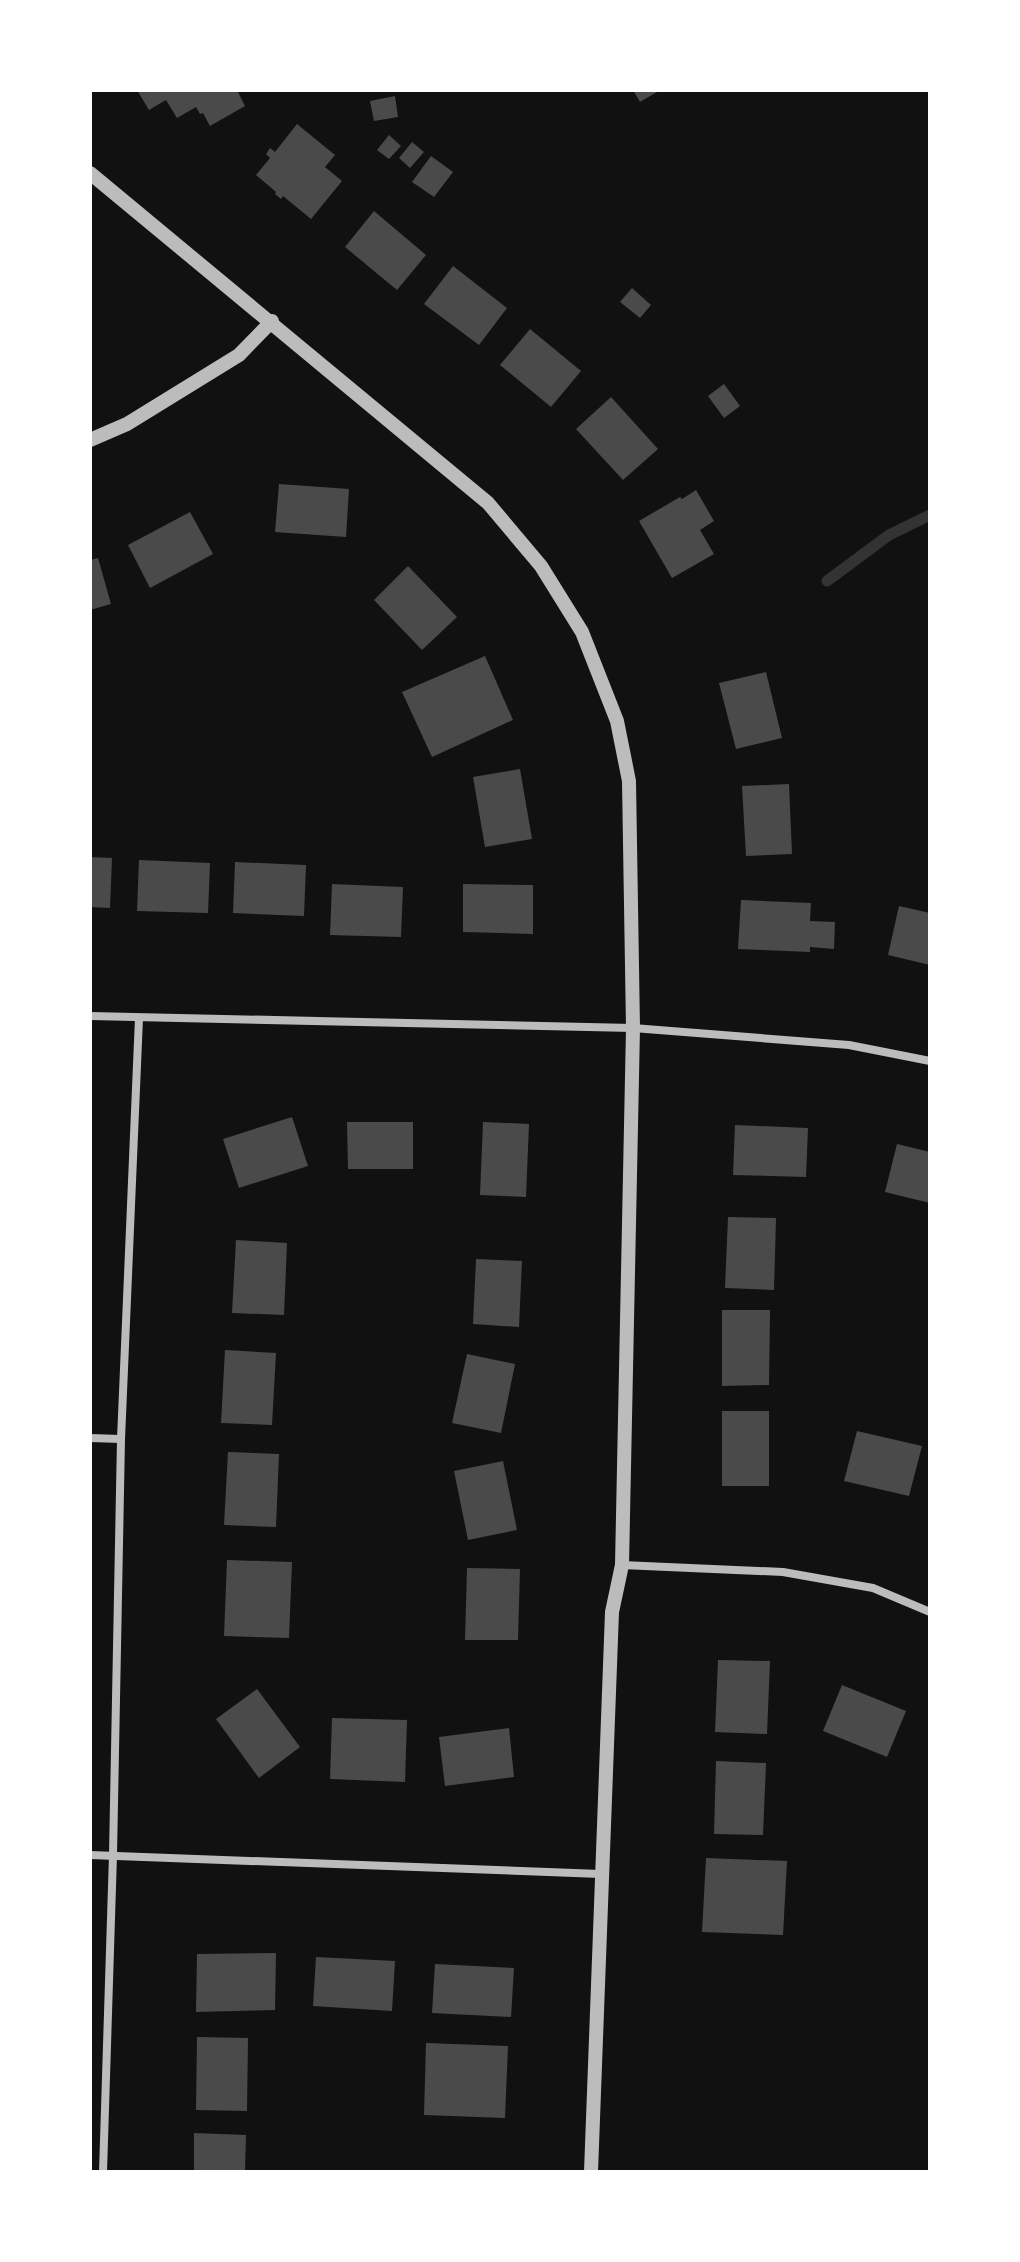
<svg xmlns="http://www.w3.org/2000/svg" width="1020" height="2262" viewBox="0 0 1020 2262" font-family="'Varela Round',sans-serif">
  <rect width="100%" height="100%" fill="#111"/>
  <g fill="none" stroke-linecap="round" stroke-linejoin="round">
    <path stroke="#333" stroke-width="11" d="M827 581 889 535 930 515"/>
  </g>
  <g fill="#4a4a4a">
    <path d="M137 90H237L245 106 210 126 203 113 200 114 196 107 177 118 166 100 149 110Z"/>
    <path d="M633 90H656L657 92 640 102Z"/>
    <path d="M395 96 398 117 374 121 370 101Z"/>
    <path d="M297 124 335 155 325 167 342 181 311 219 283 196 281 199 275 194 276 192 256 175 270 158 266 154 270 148 275 152Z"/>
    <path d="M389 135 401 146 389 159 377 150Z"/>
    <path d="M412 142 424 152 410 168 399 158Z"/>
    <path d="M431 156 453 172 434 197 412 182Z"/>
    <path d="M374 211 426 255 397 290 345 247Z"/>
    <path d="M453 266 507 308 479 345 424 304Z"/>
    <path d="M632 288 651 305 640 318 620 302Z"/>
    <path d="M530 329 581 371 551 407 500 365Z"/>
    <path d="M724 384 740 406 724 418 708 396Z"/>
    <path d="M611 397 658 449 623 480 576 429Z"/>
    <path d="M279 484 349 489 346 537 275 532Z"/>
    <path d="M696 490 714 521 700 530 714 554 672 578 639 521 680 497 682 499Z"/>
    <path d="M190 512 213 554 150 588 128 545Z"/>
    <path d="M98 558 111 604 90 610V560Z"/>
    <path d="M408 566 457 617 422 650 374 600Z"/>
    <path d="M485 656 513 720 432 757 402 692Z"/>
    <path d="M766 672 782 738 736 749 719 683Z"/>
    <path d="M520 769 532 839 485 847 473 777Z"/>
    <path d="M789 784 792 854 746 856 742 786Z"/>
    <path d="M90 857 112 858 110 908 90 907Z"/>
    <path d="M139 860 210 863 208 913 137 911Z"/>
    <path d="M235 862 306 865 304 916 233 913Z"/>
    <path d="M332 884 403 887 401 937 330 935Z"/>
    <path d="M463 884 533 885V934L463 932Z"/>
    <path d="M741 900 811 903 810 921 835 922 834 949 810 947V952L738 949Z"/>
    <path d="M899 906 930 913V965L888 955Z"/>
    <path d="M292 1117 308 1166 239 1188 223 1139Z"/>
    <path d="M347 1122H413V1169H348Z"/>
    <path d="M483 1122 529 1124 526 1197 480 1195Z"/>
    <path d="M735 1125 808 1128 806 1177 733 1175Z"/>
    <path d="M897 1144 930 1152V1203L885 1192Z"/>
    <path d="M728 1217 776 1218 774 1290 725 1288Z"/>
    <path d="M236 1240 287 1243 284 1315 232 1313Z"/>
    <path d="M476 1259 522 1261 519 1327 473 1324Z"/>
    <path d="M722 1310H770L769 1385 722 1386Z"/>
    <path d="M225 1350 276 1353 272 1425 221 1423Z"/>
    <path d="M467 1354 515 1364 501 1433 452 1423Z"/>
    <rect x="722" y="1411" width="47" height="75"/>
    <path d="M857 1431 922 1446 909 1496 844 1481Z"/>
    <path d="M228 1452 279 1454 276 1527 224 1525Z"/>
    <path d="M503 1461 517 1530 468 1540 454 1471Z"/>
    <path d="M227 1560 292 1562 289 1638 224 1636Z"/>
    <path d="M467 1568 520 1569 518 1640H465Z"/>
    <path d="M718 1660 770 1661 767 1734 715 1732Z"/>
    <path d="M842 1685 906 1711 887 1757 823 1731Z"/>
    <path d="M257 1689 300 1747 259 1778 216 1719Z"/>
    <path d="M332 1718 407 1720 405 1782 330 1779Z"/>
    <path d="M509 1728 514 1777 445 1786 439 1737Z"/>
    <path d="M716 1761 766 1763 763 1835 714 1834Z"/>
    <path d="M706 1858 787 1861 783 1935 702 1932Z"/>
    <path d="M276 1953 275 2010 196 2012 197 1954Z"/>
    <path d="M316 1957 395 1961 392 2011 313 2006Z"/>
    <path d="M435 1964 514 1968 511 2017 432 2013Z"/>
    <path d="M197 2037 248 2038 247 2111 196 2110Z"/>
    <path d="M426 2043 508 2046 505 2118 424 2115Z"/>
    <path d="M194 2133 246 2135 245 2172H194Z"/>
  </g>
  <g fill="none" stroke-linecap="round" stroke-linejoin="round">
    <g stroke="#bcbcbc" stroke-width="8">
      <path d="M90 1016 633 1028 849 1045 930 1061"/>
      <path d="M90 1438 121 1439"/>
      <path d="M622 1565 783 1572 873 1588 930 1612"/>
      <path d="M90 1855 601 1874"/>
      <path d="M103 2172 113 1855 121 1439 139 1018"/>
    </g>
    <g stroke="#bcbcbc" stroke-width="14">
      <path d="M90 173 488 503 541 566 582 632 617 721 629 781 633 1028 622 1565 612 1612 591 2172"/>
      <path d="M90 440 127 424 239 355 272 321"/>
    </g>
  </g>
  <rect width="1020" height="2262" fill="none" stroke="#ffffff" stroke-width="184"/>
</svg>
